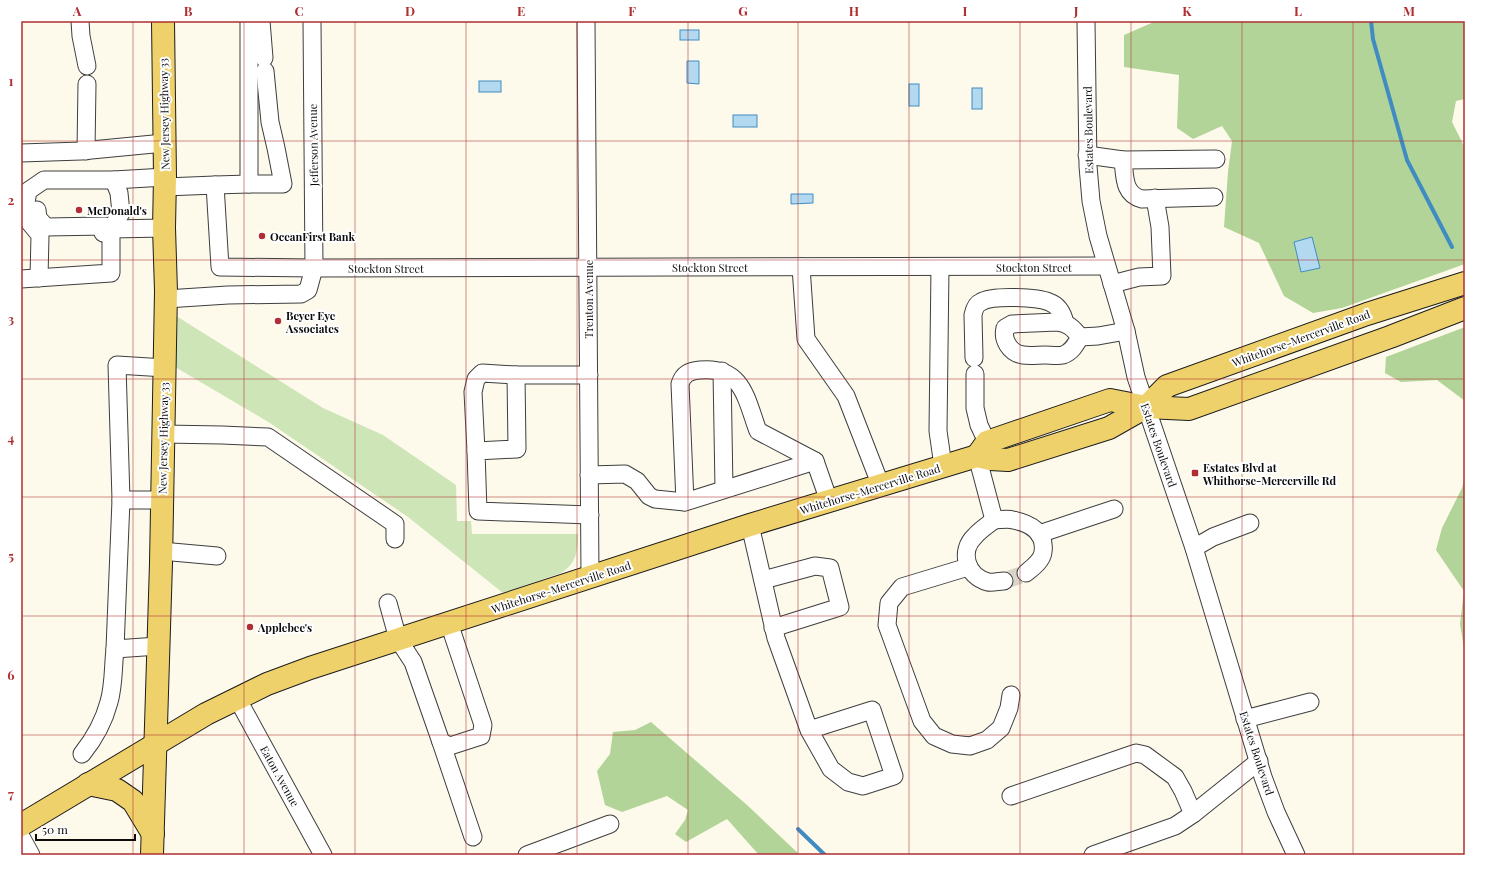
<svg xmlns="http://www.w3.org/2000/svg" width="1486" height="876" viewBox="0 0 1486 876" font-family="'Playfair Display',serif">
  <rect width="100%" height="100%" fill="#fdfaeb"/>
  <path fill="#cee5b8" d="M173 314 323 408 383 435 456 485 457 521H471L472 534H578C578 551 576 564 561 573L503 593 408 517 270 423 170 364Z"/>
  <g fill="#b2d498">
    <path d="M1156 21H1465V99L1456 101 1452 122 1465 148V264L1342 308 1313 313 1284 296 1259 243 1224 227 1228 172 1232 141 1222 126 1193 139 1177 128 1179 75 1124 67V35Z"/>
    <path d="M1465 327V401L1437 380 1401 382 1385 373 1386 357Z"/>
    <path d="M1465 476V654L1460 624 1464 591 1436 550 1442 528 1462 488Z"/>
    <path d="M651 722 747 805 800 855H759L727 819 686 842 675 834 685 820 688 810 667 796 622 812 605 805 597 771 610 754 613 732 635 730Z"/>
  </g>
  <g fill="#b3d9f1" stroke="#408cc2">
    <rect x="680" y="30" width="19" height="10"/>
    <path d="M687 61H699V84L687 83Z"/>
    <rect x="479" y="81" width="22" height="11"/>
    <rect x="909" y="84" width="10" height="22"/>
    <rect x="972" y="88" width="10" height="21"/>
    <rect x="733" y="115" width="24" height="12"/>
    <path d="M791 194H813V203L791 204Z"/>
    <path d="M1312 237 1320 268 1301 272 1294 242Z"/>
  </g>
  <g fill="none" stroke-linecap="round" stroke-linejoin="round">
    <g stroke="#408cc2" stroke-width="4">
      <path d="M1371 21 1373 39 1407 160 1452 247"/>
      <path d="M798 829 825 855"/>
    </g>
    <path stroke="#d9d6c9" stroke-width="17" stroke-dasharray="17 8" stroke-linecap="butt" d="M1004 581 1026 573"/>
    <g stroke="#3e3e3e" stroke-width="19">
      <g id="minor">
        <path d="M80 21 81 36 87 66"/>
        <path d="M249 21V184"/>
        <path d="M261 21 264 58"/>
        <path d="M586 21 590 577"/>
        <path d="M1086 21 1088 166 1091 201 1098 236 1126 331 1136 377 1194 548 1263 777 1276 812 1296 855"/>
        <path d="M86 151 87 84"/>
        <path d="M21 153 81 151 164 143"/>
        <path d="M1087 155 1123 160 1216 159"/>
        <path d="M1123 160C1125 176 1123 194 1142 199L1214 197"/>
        <path d="M215 185 249 184H283L276 148 270 122 265 71"/>
        <path d="M165 187 215 185 220 267 314 268 1106 266"/>
        <path d="M37 210 38 218 46 227 105 226 111 229"/>
        <path d="M103 233 111 229 164 228"/>
        <path d="M801 267 806 339 846 396 881 486"/>
        <path d="M940 267 938 431 943 466"/>
        <path d="M39 278 40 235 30 223 25 208 28 191 44 180H114L165 177"/>
        <path d="M21 279 111 273V229L121 213 119 193 114 180"/>
        <path d="M1112 284 1139 277 1162 276 1160 227 1155 198"/>
        <path d="M166 299 228 295 301 294 308 290 314 268 312 21"/>
        <path d="M1057 322C1068 323 1073 328 1080 337 1076 344 1072 352 1063 355 1058 356 1050 355 1045 355 1038 355 1030 356 1023 355 1010 353 1002 340 1005 328L1012 324Z"/>
        <path d="M1080 337 1098 336 1126 331"/>
        <path d="M974 358 973 315C974 310 976 304 981 302 992 295 1037 297 1049 302 1058 305 1063 314 1065 323"/>
        <path d="M722 371 724 489"/>
        <path d="M975 374V408L979 425 987 442"/>
        <path d="M589 375H516L517 449 476 451 478 511 590 515"/>
        <path d="M163 434 222 435 268 437 395 524V539"/>
        <path d="M476 451 473 392 476 379 482 373 516 375"/>
        <path d="M977 456 994 520C1000 520 1007 518 1013 520 1029 523 1046 532 1043 552 1042 561 1032 568 1026 573"/>
        <path d="M589 475 625 474 637 481 649 496 655 499 685 502 680 384C683 374 689 371 700 370 743 366 746 399 758 431L815 461 829 501"/>
        <path d="M121 500H162"/>
        <path d="M685 502 815 461"/>
        <path d="M994 520C988 525 980 530 975 536 959 551 966 576 988 582 992 583 999 581 1004 581"/>
        <path d="M750 525 776 638 809 730 831 769 848 782 863 786 894 776 872 710 809 730"/>
        <path d="M1039 534 1114 509"/>
        <path d="M1194 548 1213 537 1250 523"/>
        <path d="M161 551 217 556"/>
        <path d="M968 567 902 587 889 603 887 625 922 721 934 736 952 744 970 746 987 740 1001 728 1009 708 1011 695"/>
        <path d="M763 580 815 566 830 568 840 607 773 628"/>
        <path d="M388 603 398 639 413 662 441 742 450 746 481 736 483 725 449 623"/>
        <path d="M158 646 115 649 121 500 117 365 165 368"/>
        <path d="M237 698 323 855"/>
        <path d="M1245 719 1310 702"/>
        <path d="M441 742 473 837"/>
        <path d="M82 754C94 739 104 721 109 702 114 685 113 666 115 649"/>
        <path d="M1011 796 1136 753 1145 755 1175 777 1183 791 1193 814"/>
        <path d="M21 837 31 855"/>
        <path d="M527 855 610 824"/>
        <path d="M1093 855 1175 826 1193 814 1259 761"/>
      </g>
    </g>
    <g stroke="#1c1c1c" stroke-width="24">
      <g id="major">
        <path d="M977 456 987 442 1110 400 1146 407 1189 409 1390 337 1465 308"/>
        <path d="M88 784 117 790 133 801 153 834"/>
        <path d="M21 825 206 714 267 684 310 668 750 525 977 456 990 459 1008 460 1109 428 1146 407 1167 386 1367 314 1465 283"/>
        <path d="M152 855 161 563 166 291 164 228 165 177 163 21"/>
      </g>
    </g>
    <use href="#minor" stroke="#fff" stroke-width="17"/>
    <use href="#major" stroke="#eed16a" stroke-width="22"/>
  </g>
  <path fill="none" stroke="#af2f32" stroke-width="1" stroke-opacity="0.55" d="M133 21V855M244 21V855M355 21V855M466 21V855M577 21V855M688 21V855M798 21V855M909 21V855M1020 21V855M1131 21V855M1242 21V855M1353 21V855M21 141H1465M21 260H1465M21 379H1465M21 497H1465M21 616H1465M21 735H1465"/>
  <g fill="#af2f32" stroke="#fff" stroke-width="1.5">
    <circle cx="79" cy="210" r="4"/>
    <circle cx="262" cy="236" r="4"/>
    <circle cx="278" cy="321" r="4"/>
    <rect x="1191" y="469" width="8" height="8" rx="2"/>
    <circle cx="250" cy="627" r="4"/>
  </g>
  <g text-anchor="middle" dominant-baseline="central" stroke-width="4" stroke-linejoin="round" paint-order="stroke">
    <g font-size="11" fill="#0b0b0b" stroke="#fff">
      <text transform="translate(164 114) rotate(-91)">New Jersey Highway 33</text>
      <text transform="translate(1088 130) rotate(-91)">Estates Boulevard</text>
      <text transform="translate(313 145) rotate(-91)">Jefferson Avenue</text>
      <text x="710" y="267">Stockton Street</text>
      <text x="1034" y="267">Stockton Street</text>
      <text x="386" y="268">Stockton Street</text>
      <text transform="translate(588 299) rotate(-90)">Trenton Avenue</text>
      <text transform="translate(1301 338) rotate(-20)">Whitehorse-Mercerville Road</text>
      <text transform="translate(163 438) rotate(-89)">New Jersey Highway 33</text>
      <text transform="translate(1159 445) rotate(71)">Estates Boulevard</text>
      <text transform="translate(870 489) rotate(-17)">Whitehorse-Mercerville Road</text>
      <text transform="translate(561 587) rotate(-18)">Whitehorse-Mercerville Road</text>
      <text transform="translate(1257 753) rotate(72)">Estates Boulevard</text>
      <text transform="translate(280 776) rotate(61)">Eaton Avenue</text>
    </g>
    <g font-size="11" font-weight="bold" fill="#0b0b0b" stroke="#fff" text-anchor="start">
      <text x="87" y="210">McDonald's</text>
      <text x="270" y="236">OceanFirst Bank</text>
      <text x="286" y="315">Beyer Eye<tspan x="286" dy="13">Associates</tspan></text>
      <text x="1203" y="467">Estates Blvd at<tspan x="1203" dy="13">Whithorse-Mercerville Rd</tspan></text>
      <text x="258" y="627">Applebee's</text>
    </g>
  </g>
  <rect width="1486" height="876" fill="none" stroke="#ffffff" stroke-width="44"/>
  <path d="M36 834v6h99v-6" fill="none" stroke="#0b0b0b" stroke-width="2"/>
  <text x="42" y="834" font-size="12" fill="#0b0b0b" stroke="#ffffff" stroke-width="3" paint-order="stroke">50 m</text>
  <rect x="22" y="22" width="1442" height="832" fill="none" stroke="#af2f32" stroke-width="1.5"/>
  <g font-size="13" text-anchor="middle" font-weight="bold" fill="#af2f32">
    <text x="77" y="16">A</text>
    <text x="188" y="16">B</text>
    <text x="299" y="16">C</text>
    <text x="410" y="16">D</text>
    <text x="521" y="16">E</text>
    <text x="632" y="16">F</text>
    <text x="743" y="16">G</text>
    <text x="854" y="16">H</text>
    <text x="965" y="16">I</text>
    <text x="1076" y="16">J</text>
    <text x="1187" y="16">K</text>
    <text x="1298" y="16">L</text>
    <text x="1409" y="16">M</text>
    <text x="11" y="86">1</text>
    <text x="11" y="205">2</text>
    <text x="11" y="324">3</text>
    <text x="11" y="443">4</text>
    <text x="11" y="561">5</text>
    <text x="11" y="680">6</text>
    <text x="11" y="799">7</text>
  </g>
</svg>
